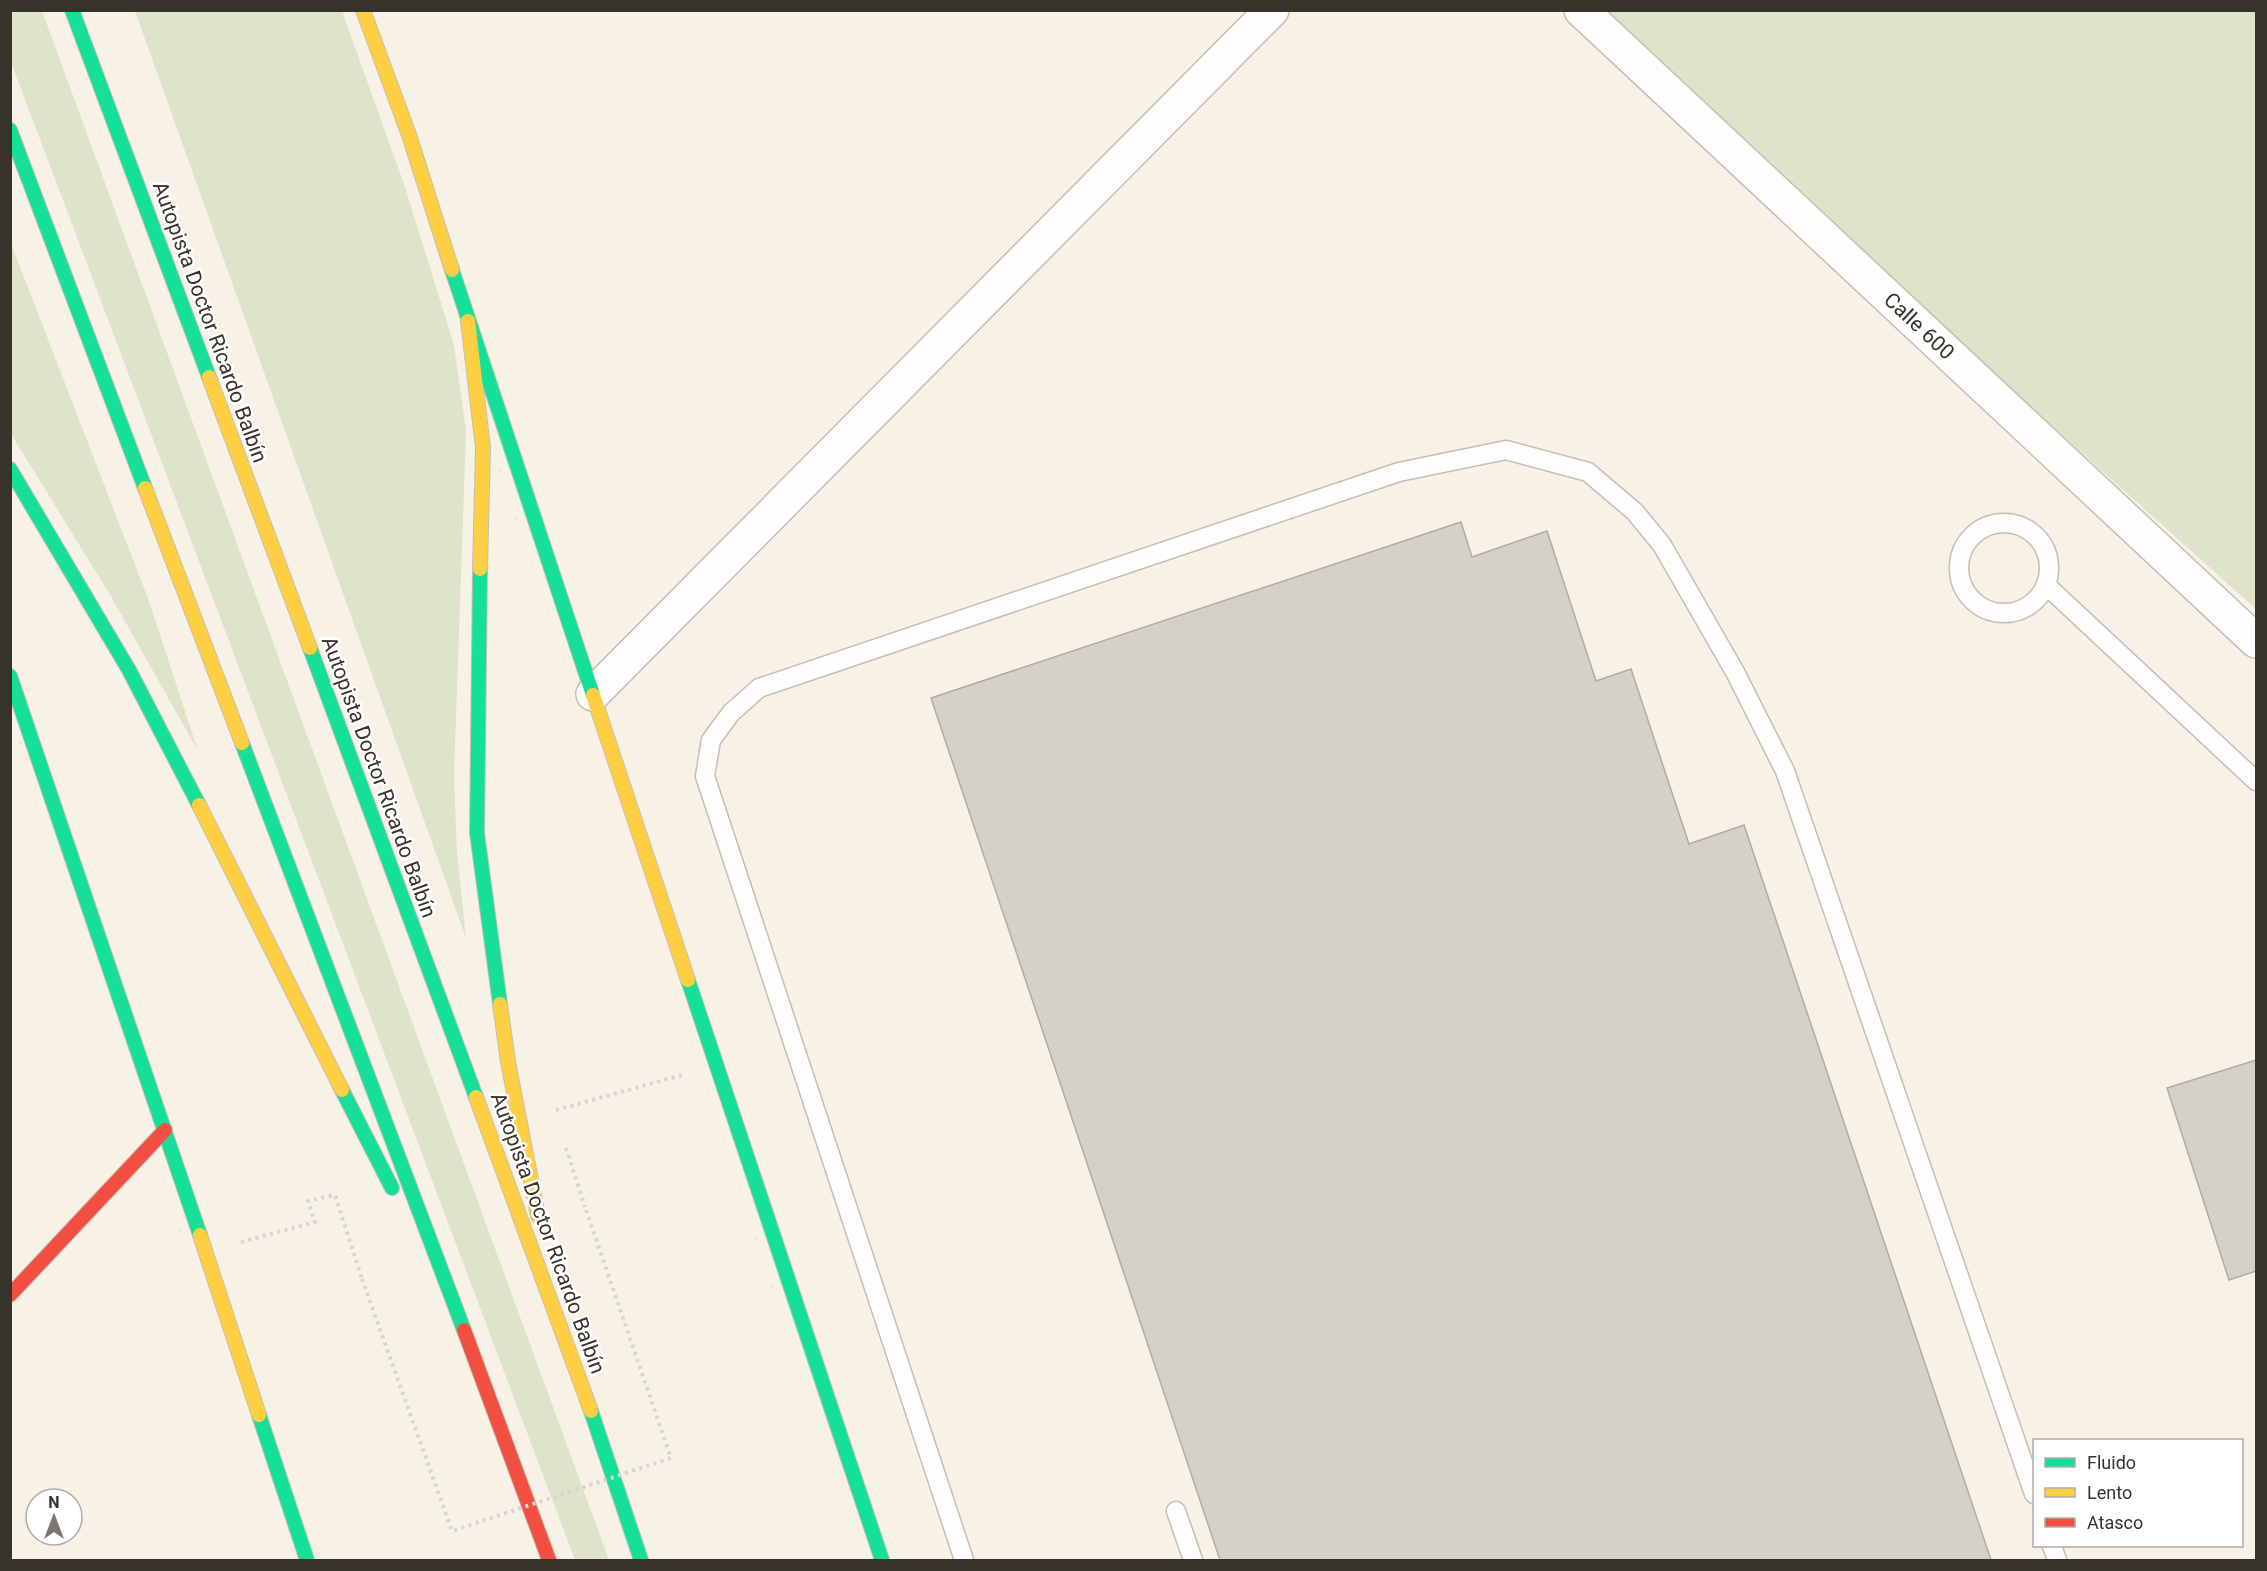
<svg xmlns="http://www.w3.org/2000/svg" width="2267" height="1571" viewBox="0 0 2267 1571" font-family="Roboto,sans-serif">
  <rect width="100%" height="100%" fill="#f7f1e6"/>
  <g fill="#dde4ca">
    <path d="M11 10 42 11 609 1560H575L11 62Z"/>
    <path d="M135 11H342L404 184 454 345 466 431 454 776 457 853 466 938Z"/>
    <path d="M1589 11H2256V609Z"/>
    <path d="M10 241 149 601 198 751 112 598 11 434Z"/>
  </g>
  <g fill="#d6d1c8" stroke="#b1aca3" stroke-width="1.5">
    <path d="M1461 522 1472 557 1547 531 1596 681 1631 669 1689 844 1744 825 1991 1560H1220L931 698Z"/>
    <path d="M2256 1060V1271L2229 1280 2167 1088Z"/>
  </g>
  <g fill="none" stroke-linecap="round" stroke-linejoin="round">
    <g stroke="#c4bfb6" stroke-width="21">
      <g id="lane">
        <circle cx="2004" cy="568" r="45"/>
        <path d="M2046 585 2256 781"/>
        <path d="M1176 1511 1193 1560"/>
        <path d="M2052 1546 2057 1560"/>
        <path d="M964 1560 705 776 711 740 731 713 759 688 1399 472 1506 450 1588 472 1635 512 1662 545 1735 672 1785 771 2034 1494"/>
      </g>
    </g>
    <g stroke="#c4bfb6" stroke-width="36">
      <g id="street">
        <path d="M1581 10 2256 641"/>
        <path d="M593 694 1272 10"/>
      </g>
    </g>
    <g stroke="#c4bfb6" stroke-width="16">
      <g id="fast">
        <path d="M72 10 209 377"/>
        <path d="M10 130 145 488"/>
        <path d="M452 270 593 695"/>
        <path d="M10 469 129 670 199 805"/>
        <path d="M480 569 477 833 500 1004"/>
        <path d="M310 648 476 1097"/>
        <path d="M10 676 200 1235"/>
        <path d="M242 743 464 1330"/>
        <path d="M688 980 882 1560"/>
        <path d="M342 1090 392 1188"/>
        <path d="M591 1411 641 1560"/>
        <path d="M259 1415 307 1560"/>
      </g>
    </g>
    <g stroke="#c4bfb6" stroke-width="16">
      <g id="slow">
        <path d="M363 10 409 135 452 270"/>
        <path d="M468 321 483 448 480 569"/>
        <path d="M209 377 310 648"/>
        <path d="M145 488 242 743"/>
        <path d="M593 695 688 980"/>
        <path d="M199 805 342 1090"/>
        <path d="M500 1004 508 1062 538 1216"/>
        <path d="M476 1097 591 1411"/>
        <path d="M200 1235 259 1415"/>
      </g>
    </g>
    <g stroke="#c4bfb6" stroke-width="16">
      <g id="jam">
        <path d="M10 1295 165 1130"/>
        <path d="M464 1330 549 1560"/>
      </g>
    </g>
    <g stroke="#d7d5d2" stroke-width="4" stroke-dasharray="3 4.5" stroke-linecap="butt">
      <path d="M556 1110 682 1075"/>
      <path d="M566 1148 585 1207"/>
      <path d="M241 1242 315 1222 308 1201 335 1195 362 1279"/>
    </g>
    <use href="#lane" stroke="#fefdfb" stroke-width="18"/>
    <use href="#street" stroke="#fefdfb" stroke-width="33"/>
    <use href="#fast" stroke="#16e098" stroke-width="14"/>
    <use href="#slow" stroke="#ffcf43" stroke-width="14"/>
    <use href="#jam" stroke="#f24e42" stroke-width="14"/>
    <path stroke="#d7d5d2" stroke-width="4" stroke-dasharray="3 4.5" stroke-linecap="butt" d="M362 1279 452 1531 671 1458 585 1207"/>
  </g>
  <g text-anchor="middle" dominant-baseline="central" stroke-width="5" stroke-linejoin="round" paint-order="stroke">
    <g font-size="21" fill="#38332a" stroke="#fff">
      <text transform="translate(210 322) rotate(70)">Autopista Doctor Ricardo Balbín</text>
      <text transform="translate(1919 326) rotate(43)">Calle 600</text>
      <text transform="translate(379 777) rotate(70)">Autopista Doctor Ricardo Balbín</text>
      <text transform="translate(548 1233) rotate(70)">Autopista Doctor Ricardo Balbín</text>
    </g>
  </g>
  <rect width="2267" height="1571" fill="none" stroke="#38332a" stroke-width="24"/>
  <rect x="2033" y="1439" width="210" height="108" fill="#ffffff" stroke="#afadaa" stroke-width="1.5"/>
  <rect x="2045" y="1458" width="30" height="9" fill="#16e098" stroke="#afadaa" stroke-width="1.5"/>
  <text x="2087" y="1469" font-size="18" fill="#38332a">Fluido</text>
  <rect x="2045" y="1488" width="30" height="9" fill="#ffcf43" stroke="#afadaa" stroke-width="1.5"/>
  <text x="2087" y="1499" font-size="18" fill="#38332a">Lento</text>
  <rect x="2045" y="1518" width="30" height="9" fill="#f24e42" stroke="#afadaa" stroke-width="1.5"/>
  <text x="2087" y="1529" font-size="18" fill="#38332a">Atasco</text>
  <g transform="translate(54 1517)"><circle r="28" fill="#ffffff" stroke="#afadaa" stroke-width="1.5"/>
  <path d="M0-4.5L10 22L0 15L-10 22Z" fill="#7b766c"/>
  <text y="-9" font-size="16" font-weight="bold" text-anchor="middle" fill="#38332a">N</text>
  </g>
</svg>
